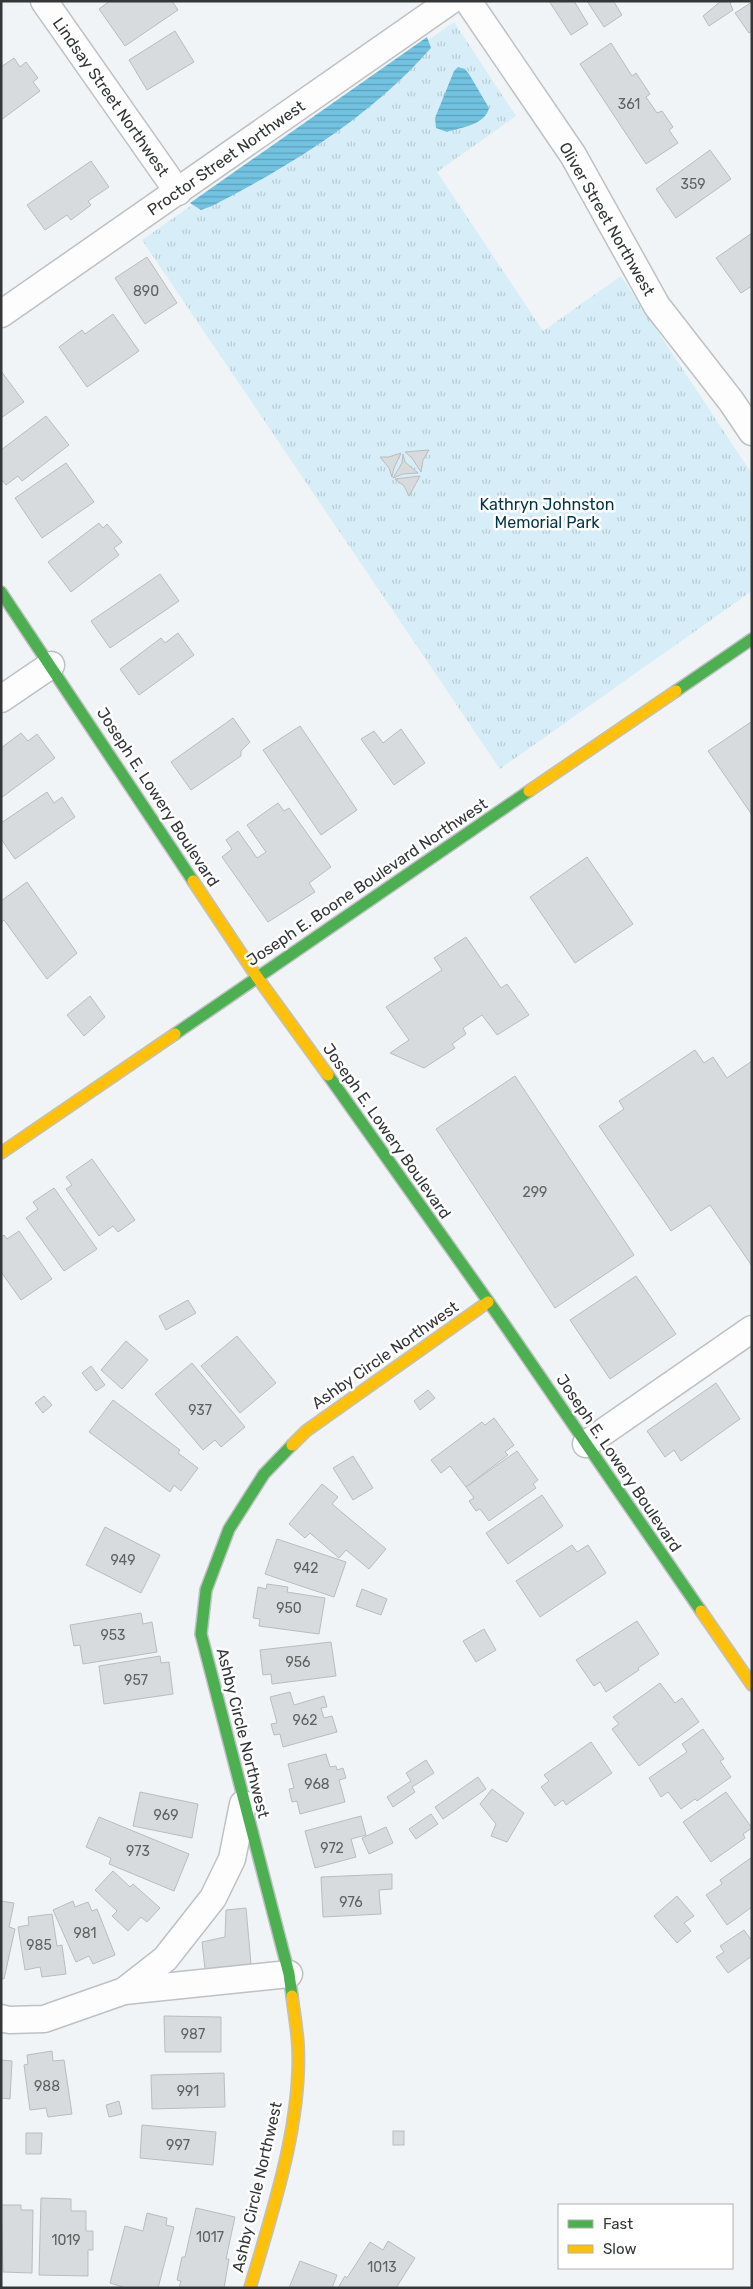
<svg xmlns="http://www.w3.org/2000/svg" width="753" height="2289" viewBox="0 0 753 2289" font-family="Rubik,sans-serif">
  <defs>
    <pattern id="park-tufts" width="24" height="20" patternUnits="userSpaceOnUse" patternTransform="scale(1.25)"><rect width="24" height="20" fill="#d7edf7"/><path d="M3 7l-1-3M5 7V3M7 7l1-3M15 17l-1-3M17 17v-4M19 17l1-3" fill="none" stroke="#b9ccd4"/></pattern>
    <pattern id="water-rules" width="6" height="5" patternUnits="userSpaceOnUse" patternTransform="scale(1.25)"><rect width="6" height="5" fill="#72c3e1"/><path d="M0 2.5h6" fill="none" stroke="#5e9fb7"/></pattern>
  </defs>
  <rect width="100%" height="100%" fill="#f0f4f6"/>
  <path fill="url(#park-tufts)" d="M454 22 516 116 437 172 543 331 621 276 752 474V591L500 769 142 240Z"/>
  <g fill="url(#water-rules)">
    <path d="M427 37 431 48C371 116 292 165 212 206L201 210 190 203Z"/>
    <path d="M458 67 465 69 469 74 489 108C485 125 462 127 447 132L436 128 435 118 454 71Z"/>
  </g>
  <g fill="#d8dbdd" stroke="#babdbe">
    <path d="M110 1H172L178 10 125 46 99 9Z"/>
    <path d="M549 1H574L588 24 571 35Z"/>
    <path d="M587 1H616L614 2 622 15 604 27Z"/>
    <path d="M721 1H733L730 3 733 10 709 26 703 16Z"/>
    <path d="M752 2V31L749 33 735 13Z"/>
    <path d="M175 31 194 62 147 90 129 60Z"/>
    <path d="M611 43 632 76 636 73 650 94 646 97 657 113 662 111 673 127 669 130 678 143 646 164 580 64Z"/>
    <path d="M14 58 20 67 26 62 38 78 33 82 40 91 1 120V67Z"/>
    <path d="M710 150 731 179 676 218 656 189Z"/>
    <path d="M91 161 109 187 88 201 91 205 71 220 67 215 45 230 27 205Z"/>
    <path d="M752 233V286L741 293 716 258Z"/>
    <path d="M147 257 177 303 145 324 115 278Z"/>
    <path d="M113 314 139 351 87 387 59 347 82 330 85 334Z"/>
    <path d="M1 371 24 402 1 418Z"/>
    <path d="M46 416 69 445 22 481 18 476 6 485 1 479V450Z"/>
    <path d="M429 450 423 460 421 472 412 458 405 452Z"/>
    <path d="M401 453 394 468 392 477 389 468 380 457H389Z"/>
    <path d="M403 454 405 462 418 473 403 474 393 478 402 463Z"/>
    <path d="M66 463 94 502 42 538 15 498Z"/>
    <path d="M420 476 409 496 404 486 395 479Z"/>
    <path d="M99 523 103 528 107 524 122 542 114 548 119 555 71 592 48 562Z"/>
    <path d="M160 574 179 601 110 648 91 621Z"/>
    <path d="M178 633 194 655 139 695 120 669 161 638 165 643Z"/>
    <path d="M233 718 250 742 241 751V756L191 790 171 762Z"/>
    <path d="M751 722 752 723V815L708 751Z"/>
    <path d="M300 726 357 810 321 835 263 750Z"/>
    <path d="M401 729 425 763 394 785 361 739 374 731 383 743Z"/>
    <path d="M21 733 28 741 37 734 55 758 1 798V748Z"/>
    <path d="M47 792 54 803 62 797 75 817 15 859 1 839V823Z"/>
    <path d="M278 803 284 811 289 808 331 867 309 883 315 892 268 922 222 857 232 849 226 840 238 831 257 858 266 852 247 825Z"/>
    <path d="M587 857 633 924 575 963 530 897Z"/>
    <path d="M27 882 77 953 47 979 4 920 1 922V901Z"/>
    <path d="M466 937 501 988 507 984 529 1015 497 1035 482 1015 463 1028 466 1034 452 1044 455 1048 424 1068 390 1053 409 1040 386 1007 442 970 434 958Z"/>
    <path d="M90 996 105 1017 84 1036 67 1015Z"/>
    <path d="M695 1050 704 1063 713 1057 727 1078 752 1061V1266L710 1205 671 1231 599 1126 624 1109 619 1101Z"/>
    <path d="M515 1076 634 1255 555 1308 436 1129Z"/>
    <path d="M92 1159 135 1220 118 1232 113 1226 99 1236 66 1189 72 1185 66 1177Z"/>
    <path d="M54 1188 97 1249 64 1271 26 1218 38 1209 33 1202Z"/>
    <path d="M19 1231 52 1279 21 1300 1 1272V1237L4 1235 7 1239Z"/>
    <path d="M636 1276 676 1334 610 1379 570 1320Z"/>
    <path d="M188 1300 196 1313 166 1330 159 1316Z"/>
    <path d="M237 1336 276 1383 240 1413 201 1366Z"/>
    <path d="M126 1341 148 1360 122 1389 101 1370Z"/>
    <path d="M192 1363 245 1427 221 1447 215 1440 203 1450 155 1394Z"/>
    <path d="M91 1366 105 1385 96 1391 82 1373Z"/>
    <path d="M716 1383 740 1419 681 1461 674 1450 665 1457 647 1431Z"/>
    <path d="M428 1390 435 1398 420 1410 414 1401Z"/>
    <path d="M44 1396 52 1405 43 1413 35 1403Z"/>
    <path d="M113 1400 180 1450 178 1453 198 1468 181 1491 174 1485 170 1492 89 1432Z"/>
    <path d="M494 1418 514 1445 505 1452 508 1455 466 1487 450 1466 441 1473 431 1460 482 1422 485 1425Z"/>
    <path d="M517 1451 538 1480 533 1484 536 1488 489 1521 480 1509 476 1511 469 1501 474 1498 466 1487Z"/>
    <path d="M353 1456 373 1488 353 1500 333 1468Z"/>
    <path d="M322 1484 338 1497 332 1504 386 1549 369 1569 346 1550 339 1558 310 1533 305 1538 289 1524Z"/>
    <path d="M542 1495 563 1526 508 1564 486 1533Z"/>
    <path d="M105 1527 160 1555 141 1593 86 1565Z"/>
    <path d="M277 1539 346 1562 334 1597 265 1574Z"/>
    <path d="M572 1545 577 1552 588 1545 606 1573 540 1617 516 1581Z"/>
    <path d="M267 1584 288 1587 287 1592 325 1598 319 1634 259 1626 260 1619 253 1618 258 1587 266 1589Z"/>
    <path d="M362 1589 387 1599 381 1615 356 1606Z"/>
    <path d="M141 1613 143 1624 152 1622 157 1652 83 1664 80 1645 74 1646 70 1625Z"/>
    <path d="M637 1621 659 1654 638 1668 639 1670 606 1692 600 1682 594 1686 576 1660Z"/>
    <path d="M484 1629 496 1650 476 1662 463 1641Z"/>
    <path d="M331 1642 336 1676 272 1684 271 1674 263 1675 260 1650Z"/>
    <path d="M160 1656 161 1663 169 1662 173 1694 104 1704 99 1666Z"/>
    <path d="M660 1683 675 1703 682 1698 699 1722 639 1766 612 1729 619 1724 613 1717Z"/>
    <path d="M290 1692 294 1705 324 1696 327 1707 321 1708 324 1718 332 1716 337 1732 283 1747 280 1734 274 1735 271 1724 277 1723 270 1697Z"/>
    <path d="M703 1729 724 1759 720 1761 731 1777 697 1801 695 1799 681 1809 668 1792 661 1797 649 1778 687 1752 682 1744Z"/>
    <path d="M591 1742 612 1773 566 1805 563 1800 555 1806 541 1787 549 1781 544 1775Z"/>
    <path d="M326 1754 330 1767 336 1766 337 1770 343 1768 346 1778 339 1780 345 1802 300 1814 297 1801 292 1802 289 1789 294 1788 288 1764Z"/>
    <path d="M426 1760 434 1773 412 1787 415 1792 393 1807 387 1797 411 1781 406 1773Z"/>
    <path d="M478 1777 486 1789 443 1819 435 1807Z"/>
    <path d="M492 1789 524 1813 507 1842 491 1836 496 1824 480 1804Z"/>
    <path d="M140 1792 198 1804 192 1838 133 1826Z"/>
    <path d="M726 1792 752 1828 743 1834 745 1838 711 1862 683 1822Z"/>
    <path d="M431 1814 438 1824 416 1839 409 1829Z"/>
    <path d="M361 1816 366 1835 351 1839 356 1857 315 1868 305 1831Z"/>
    <path d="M99 1817 189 1854 174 1891 109 1864 111 1858 86 1847Z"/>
    <path d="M386 1827 393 1843 369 1854 362 1838Z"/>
    <path d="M752 1857V1907L727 1925 706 1895 722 1884 720 1880Z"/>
    <path d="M113 1871 130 1887 133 1884 160 1908 147 1922 141 1917 128 1931 112 1916 117 1911 95 1890Z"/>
    <path d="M392 1874V1889L379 1890 381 1914 323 1917 321 1877Z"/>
    <path d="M677 1896 694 1916 684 1923 691 1931 677 1943 654 1916Z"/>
    <path d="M1 1901 14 1903 9 1927 15 1929 4 1979 1 1978Z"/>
    <path d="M73 1901 75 1907 88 1902 92 1911 97 1909 115 1955 93 1964 89 1956 76 1962 53 1910Z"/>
    <path d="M246 1908 251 1964 205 1969 202 1942 225 1937 226 1910Z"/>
    <path d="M52 1914 57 1946 62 1945 66 1974 42 1977 40 1967 25 1970 18 1927 29 1925 28 1917Z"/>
    <path d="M744 1930 752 1941V1956L728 1973 716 1957 724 1952 720 1946Z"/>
    <path d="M164 2016 221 2017V2052H165Z"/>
    <path d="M52 2051 53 2061 64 2060 72 2114 48 2117 46 2108 30 2110 24 2065 28 2064 27 2055Z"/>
    <path d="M1 2060 12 2061 10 2099 1 2098Z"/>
    <path d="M224 2073 225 2107 152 2109 151 2075Z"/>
    <path d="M119 2101 122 2114 109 2117 106 2105Z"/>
    <path d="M142 2125 216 2132 213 2165 140 2158Z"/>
    <rect x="393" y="2131" width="11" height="14"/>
    <path d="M26 2133H42L41 2154H26Z"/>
    <path d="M41 2198 71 2199V2211H86V2231H93V2250H88V2276L39 2275Z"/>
    <path d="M1 2205H21V2210H33L32 2273 3 2272Z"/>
    <path d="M196 2208 235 2217 226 2259H229L224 2288H179L181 2281 177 2280 182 2257H185Z"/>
    <path d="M147 2213 167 2218 166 2225 174 2227 158 2288H126L110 2283 125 2226 143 2231Z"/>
    <path d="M388 2241 415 2258 396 2288H338L345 2276 347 2278 370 2242 383 2250Z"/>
    <path d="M300 2261 337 2275 332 2288H289Z"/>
  </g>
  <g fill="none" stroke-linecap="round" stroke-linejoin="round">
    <g stroke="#bec1c3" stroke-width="29">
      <g id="street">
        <path d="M44 1 178 192"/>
        <path d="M468 1 573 155 657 306 731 401 752 432"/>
        <path d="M1 314 450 1"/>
        <path d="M1 699 51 665"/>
        <path d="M586 1444 752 1329"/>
        <path d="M124 1991 289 1974"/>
        <path d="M1 2018 9 2020 44 2019 124 1991 165 1959 213 1898 232 1859 243 1804"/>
      </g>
    </g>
    <g stroke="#bec1c3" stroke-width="14">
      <g id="fast">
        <path d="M1 592 193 881"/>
        <path d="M676 691 752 639"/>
        <path d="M175 1034 529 791"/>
        <path d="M328 1075 500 1318 701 1611"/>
        <path d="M292 1996 289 1974 201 1634 206 1590 229 1529 264 1474 292 1445"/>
      </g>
    </g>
    <g stroke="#bec1c3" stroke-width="14">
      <g id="slow">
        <path d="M529 791 676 691"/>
        <path d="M193 881 257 977 328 1075"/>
        <path d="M1 1153 175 1034"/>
        <path d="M292 1445 306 1431 488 1302"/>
        <path d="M701 1611 752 1685"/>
        <path d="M250 2288C272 2213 302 2124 298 2045 297 2029 294 2012 292 1996"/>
      </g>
    </g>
    <use href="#street" stroke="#fdfdfe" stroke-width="26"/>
    <use href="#fast" stroke="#4caf50" stroke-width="11"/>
    <use href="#slow" stroke="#ffc107" stroke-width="11"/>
  </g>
  <g text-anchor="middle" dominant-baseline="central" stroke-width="5" stroke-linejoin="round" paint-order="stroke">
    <g font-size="14" fill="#5f6162">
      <text x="629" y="104">361</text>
      <text x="693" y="184">359</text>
      <text x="146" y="291">890</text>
      <text x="535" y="1192">299</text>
      <text x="200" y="1410">937</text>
      <text x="123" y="1560">949</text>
      <text x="306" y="1568">942</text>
      <text x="289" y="1608">950</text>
      <text x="113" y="1635">953</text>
      <text x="298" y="1662">956</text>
      <text x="136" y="1680">957</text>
      <text x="305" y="1720">962</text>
      <text x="317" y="1784">968</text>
      <text x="166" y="1815">969</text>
      <text x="332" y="1848">972</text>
      <text x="138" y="1851">973</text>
      <text x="351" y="1902">976</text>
      <text x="85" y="1933">981</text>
      <text x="39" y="1945">985</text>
      <text x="193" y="2034">987</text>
      <text x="47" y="2086">988</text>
      <text x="188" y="2091">991</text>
      <text x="178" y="2145">997</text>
      <text x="210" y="2237">1017</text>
      <text x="66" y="2240">1019</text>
      <text x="382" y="2267">1013</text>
    </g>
    <g font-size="16" fill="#343637" stroke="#fff">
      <text transform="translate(111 97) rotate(55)">Lindsay Street Northwest</text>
      <text transform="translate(226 158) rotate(-35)">Proctor Street Northwest</text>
      <text transform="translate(607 219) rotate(60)">Oliver Street Northwest</text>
      <text transform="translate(158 797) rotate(57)">Joseph E. Lowery Boulevard</text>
      <text transform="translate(367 882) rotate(-34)">Joseph E. Boone Boulevard Northwest</text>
      <text transform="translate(387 1131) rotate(55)">Joseph E. Lowery Boulevard</text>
      <text transform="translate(385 1355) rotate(-35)">Ashby Circle Northwest</text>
      <text transform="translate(619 1463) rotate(56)">Joseph E. Lowery Boulevard</text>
      <text transform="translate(243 1733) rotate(76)">Ashby Circle Northwest</text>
      <text transform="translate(257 2187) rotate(-77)">Ashby Circle Northwest</text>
    </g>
    <g font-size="16" fill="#013546" stroke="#fff">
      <text x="547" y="504">Kathryn Johnston<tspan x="547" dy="18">Memorial Park</tspan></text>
    </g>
  </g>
  <rect width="753" height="2289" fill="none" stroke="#343637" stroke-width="5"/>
  <rect x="558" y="2204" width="175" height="65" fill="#ffffff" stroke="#aeafaf"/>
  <rect x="568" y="2220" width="25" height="8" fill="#4caf50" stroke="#aeafaf"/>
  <text x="603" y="2229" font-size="15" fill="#343637">Fast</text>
  <rect x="568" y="2245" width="25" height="8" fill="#ffc107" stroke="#aeafaf"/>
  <text x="603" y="2254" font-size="15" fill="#343637">Slow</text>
</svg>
